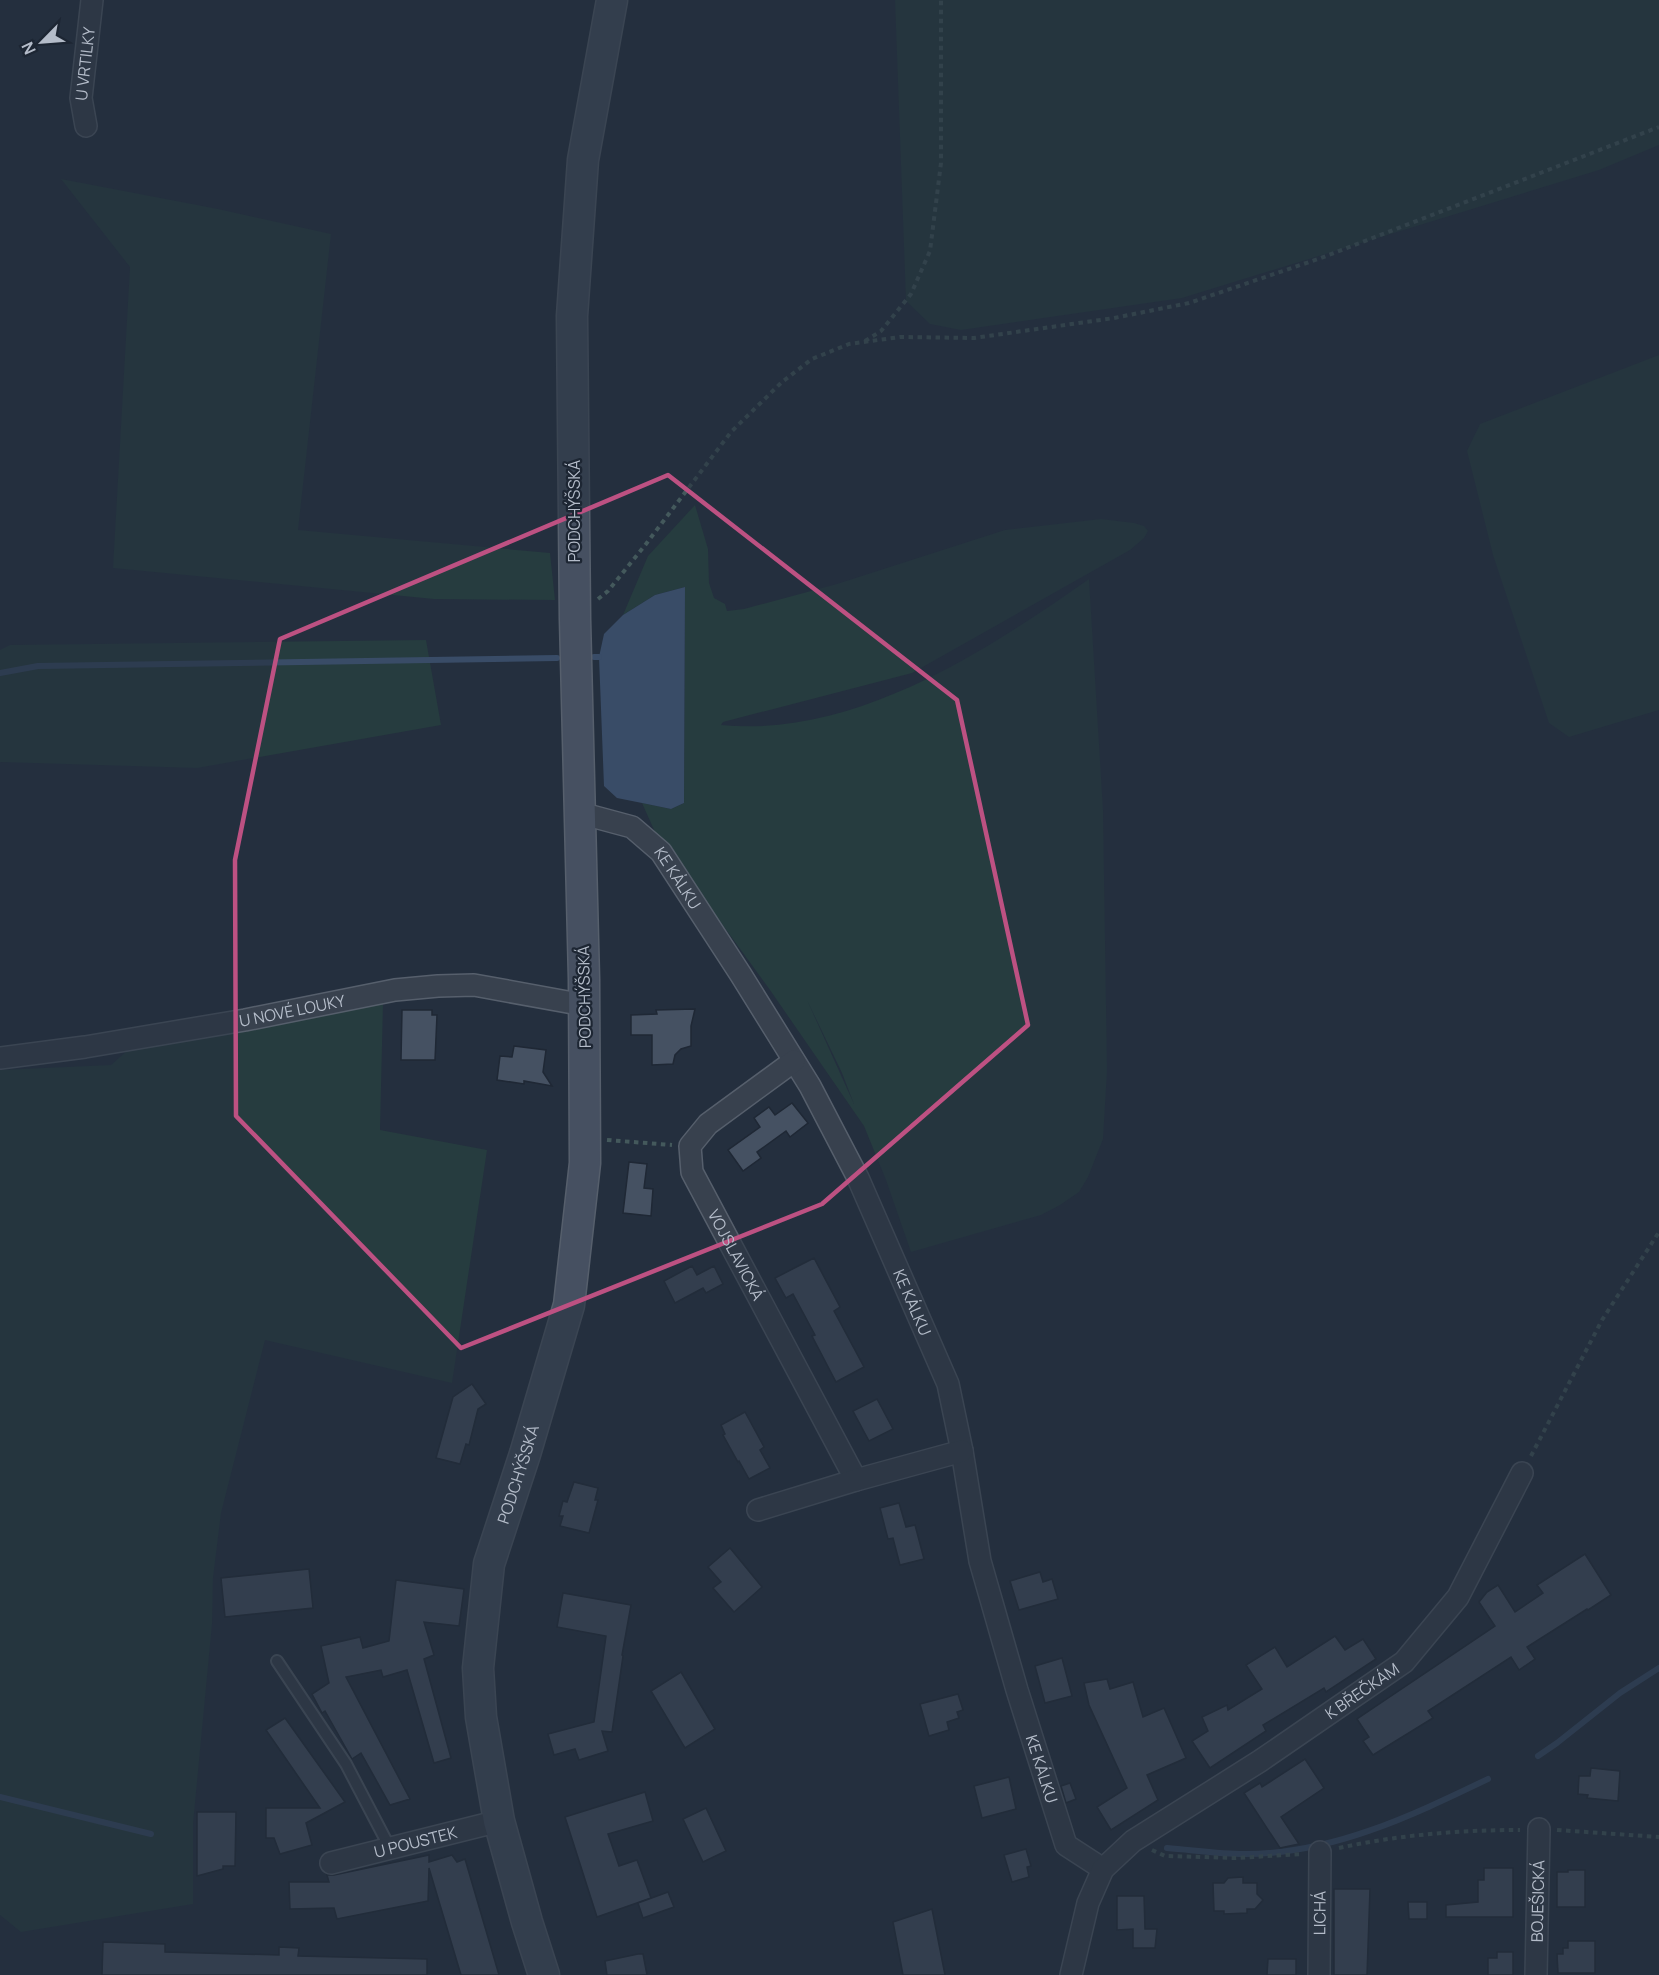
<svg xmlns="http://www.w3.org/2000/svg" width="1659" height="1975" viewBox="0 0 1659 1975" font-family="Manrope,sans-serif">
  <rect width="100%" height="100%" fill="#242f3e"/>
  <g fill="#263c3f" fill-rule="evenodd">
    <path d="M895 0H1659V145L1599 170 1182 298 961 330 930 324 906 301Z"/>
    <path d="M61 179 218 209 331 234 298 530 550 553 555 600 434 599 113 568 130 267Z"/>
    <path d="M1659 355V710L1569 737 1549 723 1493 555 1467 451 1480 424Z"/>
    <path d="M695 505 708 549 709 583 714 598 725 604 727 611 744 609 837 584 1005 530 1101 519 1134 523 1144 526 1148 531 1144 538 1130 550 912 673 723 722 721 725C854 738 985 652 1089 579L1103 810 1107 1071 1103 1139 1088 1177 1079 1192 1060 1205 1041 1215 911 1252 886 1180 864 1126 770 990 655 832 642 803 671 809 684 803 685 587 655 595 623 615 648 556ZM807 1000 842 1073 854 1104Z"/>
    <path d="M426 640 441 725 197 768 0 762V650L10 645Z"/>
    <path d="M383 1003 380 1130 487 1150 452 1383 265 1340 221 1513 213 1578 212 1624 193 1824V1904L21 1932 0 1915V1070L111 1065 128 1050Z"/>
  </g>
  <path fill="#394c67" d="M685 587 684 803 671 809 642 803 617 798 604 786 599 657 604 634 623 615 655 595Z"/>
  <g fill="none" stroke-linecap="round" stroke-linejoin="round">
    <g stroke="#394c67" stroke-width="6">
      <path d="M594 657H599"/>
      <path d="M0 673 38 666 557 658"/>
      <path d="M1538 1756 1557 1743 1620 1693 1659 1668"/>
      <path d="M0 1797 151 1834"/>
      <path d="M1167 1848C1193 1850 1219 1854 1245 1854 1332 1854 1411 1816 1488 1779"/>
    </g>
  </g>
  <g fill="#455162" stroke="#1f2835" stroke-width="1.5">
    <path d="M695 1009 691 1026V1046L681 1049 675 1055 673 1064 652 1065V1035H631V1015L657 1014 656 1010Z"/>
    <path d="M402 1010H432V1015H437L435 1060H401Z"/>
    <path d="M514 1046 546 1050 543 1072 552 1086 524 1081V1084L497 1080 500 1056 512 1057Z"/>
    <path d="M792 1103 808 1123 790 1137 786 1131 757 1152 761 1158 743 1171 728 1150 760 1127 754 1118 769 1107 775 1115Z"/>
    <path d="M629 1162 647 1164 644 1188 653 1189 651 1216 623 1213Z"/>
    <path d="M814 1258 840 1307 834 1311 864 1367 836 1382 812 1336 815 1335 793 1294 786 1298 775 1278Z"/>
    <path d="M692 1266 697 1275 714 1266 723 1284 706 1293 703 1288 675 1303 664 1281Z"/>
    <path d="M472 1384 486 1404 478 1409 469 1445 466 1444 460 1464 436 1458 453 1397Z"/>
    <path d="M877 1399 893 1429 869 1441 853 1411Z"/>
    <path d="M745 1412 764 1447 760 1450 770 1468 749 1479 739 1461 738 1462 723 1435 725 1434 721 1425Z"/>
    <path d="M574 1482 598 1488 595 1500H598L589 1533 560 1526 563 1516H559L563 1501 567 1502Z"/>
    <path d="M899 1503 906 1527 915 1525 924 1559 900 1565 893 1538 888 1539 880 1508Z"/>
    <path d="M730 1548 762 1587 734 1612 713 1588 721 1582 708 1567Z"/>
    <path d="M1585 1554 1611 1595 1588 1610 1587 1609 1527 1647 1535 1659 1519 1670 1511 1657 1428 1711 1433 1718 1373 1755 1363 1741 1369 1737 1357 1719 1495 1626 1479 1602 1487 1592 1498 1585 1515 1612 1543 1593 1537 1585Z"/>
    <path d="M309 1569 313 1608 225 1617 221 1578Z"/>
    <path d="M1040 1572 1043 1582 1052 1579 1058 1599 1019 1610 1010 1581Z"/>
    <path d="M396 1580 464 1589 459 1626 424 1622 434 1655 424 1659 451 1758 434 1763 407 1670 383 1677 381 1670 346 1677 410 1799 390 1805 361 1753 352 1759 325 1711 322 1713 312 1694 329 1683 321 1646 360 1637 363 1648 389 1641Z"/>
    <path d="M563 1593 631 1605 622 1655 623 1656 612 1732 602 1731 608 1751 579 1760 575 1749 554 1755 548 1734 594 1722 606 1636 557 1627Z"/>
    <path d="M1335 1636 1345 1650 1363 1639 1376 1659 1326 1692 1324 1688 1263 1725 1266 1731 1210 1768 1192 1741 1208 1731 1202 1717 1227 1705 1228 1710 1262 1689 1246 1665 1275 1647 1287 1667Z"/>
    <path d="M1062 1658 1072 1696 1045 1703 1035 1666Z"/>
    <path d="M681 1672 715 1729 685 1748 651 1691Z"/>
    <path d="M1107 1679 1110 1689 1133 1682 1143 1717 1164 1708 1186 1758 1147 1775 1158 1800 1111 1830 1097 1807 1127 1788 1089 1705 1084 1683Z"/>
    <path d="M958 1694 963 1710 957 1712 959 1718 947 1722 949 1730 929 1736 920 1704Z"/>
    <path d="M285 1718 345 1802 306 1823 312 1845 280 1854 274 1838H266V1808H320L266 1730Z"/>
    <path d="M1305 1759 1324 1788 1281 1817 1299 1844 1280 1848 1244 1793 1260 1783 1262 1787Z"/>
    <path d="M1591 1768 1620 1771 1618 1801 1587 1798 1588 1795 1578 1794 1579 1776H1590Z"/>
    <path d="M1009 1777 1016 1809 982 1818 974 1786Z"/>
    <path d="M1070 1783 1076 1799 1066 1803 1061 1786Z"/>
    <path d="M645 1792 653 1821 608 1834 619 1866 637 1860 651 1898 597 1917 565 1817Z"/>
    <path d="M706 1808 726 1851 703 1862 683 1819Z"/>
    <path d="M197 1812H236L235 1866H223V1869L197 1876Z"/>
    <path d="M1026 1849 1031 1866 1027 1867 1029 1877 1012 1882 1004 1855Z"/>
    <path d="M429 1855V1862L452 1855 457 1862 465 1859 499 1975H461L429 1868 428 1901 337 1919 334 1908 290 1909 289 1882H329L327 1875H334Z"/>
    <path d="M1484 1868H1513V1917H1446V1905L1478 1902V1880H1484Z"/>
    <path d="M1568 1870H1585V1907H1557V1872H1568Z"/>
    <path d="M1243 1877V1883H1257V1894L1263 1900 1255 1909H1247V1913L1224 1914V1911H1214L1213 1883H1224L1228 1878Z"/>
    <path d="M1334 1889H1370L1367 1975H1334Z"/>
    <path d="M668 1892 674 1907 643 1918 638 1903Z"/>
    <path d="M1117 1896H1144L1145 1929H1157L1155 1948H1133V1929L1117 1930Z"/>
    <path d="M1408 1902H1427V1919H1409Z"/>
    <path d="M932 1909 945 1975H903L893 1922Z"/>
    <path d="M1568 1941H1595V1973H1558L1557 1954H1563V1948H1568Z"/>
    <path d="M103 1942 165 1944V1952L279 1955V1947L299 1948 298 1956 427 1959V1975H102Z"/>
    <path d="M1497 1952H1513V1975H1488V1958H1497Z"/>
    <path d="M638 1954H643L647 1975H607L605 1961Z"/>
    <path d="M1268 1959H1296V1975H1267Z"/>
  </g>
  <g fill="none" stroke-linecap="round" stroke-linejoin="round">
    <g stroke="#565f6c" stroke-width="14">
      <path id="lane" d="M277 1661 346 1764 390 1848"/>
    </g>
    <g stroke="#565f6c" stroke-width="24">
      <g id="street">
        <path id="s1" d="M86 126 81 98 92 0"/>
        <path id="s2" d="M580 813 632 827 661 852 741 975 810 1086 858 1178 948 1384 962 1451 980 1561 1017 1690 1066 1845 1103 1869"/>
        <path id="s3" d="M0 1058 85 1047 245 1020 395 990 438 986 474 985 584 1005"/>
        <path id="s4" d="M794 1061 708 1124 690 1146 692 1172 856 1480"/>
        <path d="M758 1510 856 1480 962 1451"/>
        <path id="s5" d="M331 1863 499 1821"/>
        <path id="s6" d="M1071 1975 1088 1903 1103 1869 1133 1841 1260 1761 1404 1662 1458 1597 1522 1473"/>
        <path id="s7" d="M1319 1975 1320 1852"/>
        <path id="s8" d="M1536 1975 1539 1829"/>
      </g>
    </g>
    <g stroke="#565f6c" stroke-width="33">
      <g id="secondary">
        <path id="s9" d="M544 1975 527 1922 499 1821 481 1717 478 1668 489 1564 525 1454 569 1305 585 1163 584 979 575 619 572 316 583 160 612 0"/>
      </g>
    </g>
    <g stroke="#44595c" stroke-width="4" stroke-dasharray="4.5 4.5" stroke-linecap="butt">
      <path d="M865 341 881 331 911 294 930 251 941 163V0"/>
      <path d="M598 599 608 591 646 544 731 432 782 382 812 359 849 344 900 337 974 338 1114 318 1189 303 1321 258 1659 127"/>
      <path d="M607 1140 672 1145"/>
      <path d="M1531 1456 1602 1320 1659 1232"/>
      <path d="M1557 1830 1659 1837"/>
      <path d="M1339 1848C1398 1835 1459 1830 1520 1830"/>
      <path d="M1152 1850 1165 1856 1236 1858 1302 1854"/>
    </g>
    <use href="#lane" stroke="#38414e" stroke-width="10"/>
    <use href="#street" stroke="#38414e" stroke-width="21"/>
    <use href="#secondary" stroke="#465061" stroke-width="30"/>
  </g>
  <path d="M0 0H1659V1975H0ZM668 475 957 700 1028 1025 822 1204 461 1348 236 1116 235 860 280 639Z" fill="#242f3e" fill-opacity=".55" fill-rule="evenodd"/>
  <path fill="none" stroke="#bd5182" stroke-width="4.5" stroke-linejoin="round" d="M668 475 957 700 1028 1025 822 1204 461 1348 236 1116 235 860 280 639Z"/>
  <g text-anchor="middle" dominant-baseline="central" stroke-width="4.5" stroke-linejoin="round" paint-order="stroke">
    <g font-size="16" fill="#b4bcc9" stroke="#1d2633">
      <text stroke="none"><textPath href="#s1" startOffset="63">U VRTILKY</textPath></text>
      <text transform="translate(574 511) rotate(-90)">PODCHÝŠSKÁ</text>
      <text stroke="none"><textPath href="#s2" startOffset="123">KE KÁLKU</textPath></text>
      <text transform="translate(584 997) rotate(-91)">PODCHÝŠSKÁ</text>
      <text stroke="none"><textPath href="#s3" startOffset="296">U NOVÉ LOUKY</textPath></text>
      <text stroke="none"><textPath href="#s4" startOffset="255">VOJSLAVICKÁ</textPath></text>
      <text stroke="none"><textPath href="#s2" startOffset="609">KE KÁLKU</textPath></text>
      <text stroke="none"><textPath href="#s9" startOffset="514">PODCHÝŠSKÁ</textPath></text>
      <text stroke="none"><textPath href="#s6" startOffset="426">K BŘEČKÁM</textPath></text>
      <text stroke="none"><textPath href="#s2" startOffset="1095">KE KÁLKU</textPath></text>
      <text stroke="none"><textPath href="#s5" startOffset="87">U POUSTEK</textPath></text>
      <text stroke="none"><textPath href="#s8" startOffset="74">BOJEŠICKÁ</textPath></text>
      <text stroke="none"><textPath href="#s7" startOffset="62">LICHÁ</textPath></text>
    </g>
  </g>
  <g transform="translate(42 42) rotate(245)" stroke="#1d2633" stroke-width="4.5" paint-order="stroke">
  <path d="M0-4.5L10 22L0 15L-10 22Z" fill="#b4bcc9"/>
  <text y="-9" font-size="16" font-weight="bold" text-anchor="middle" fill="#b4bcc9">N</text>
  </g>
</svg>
